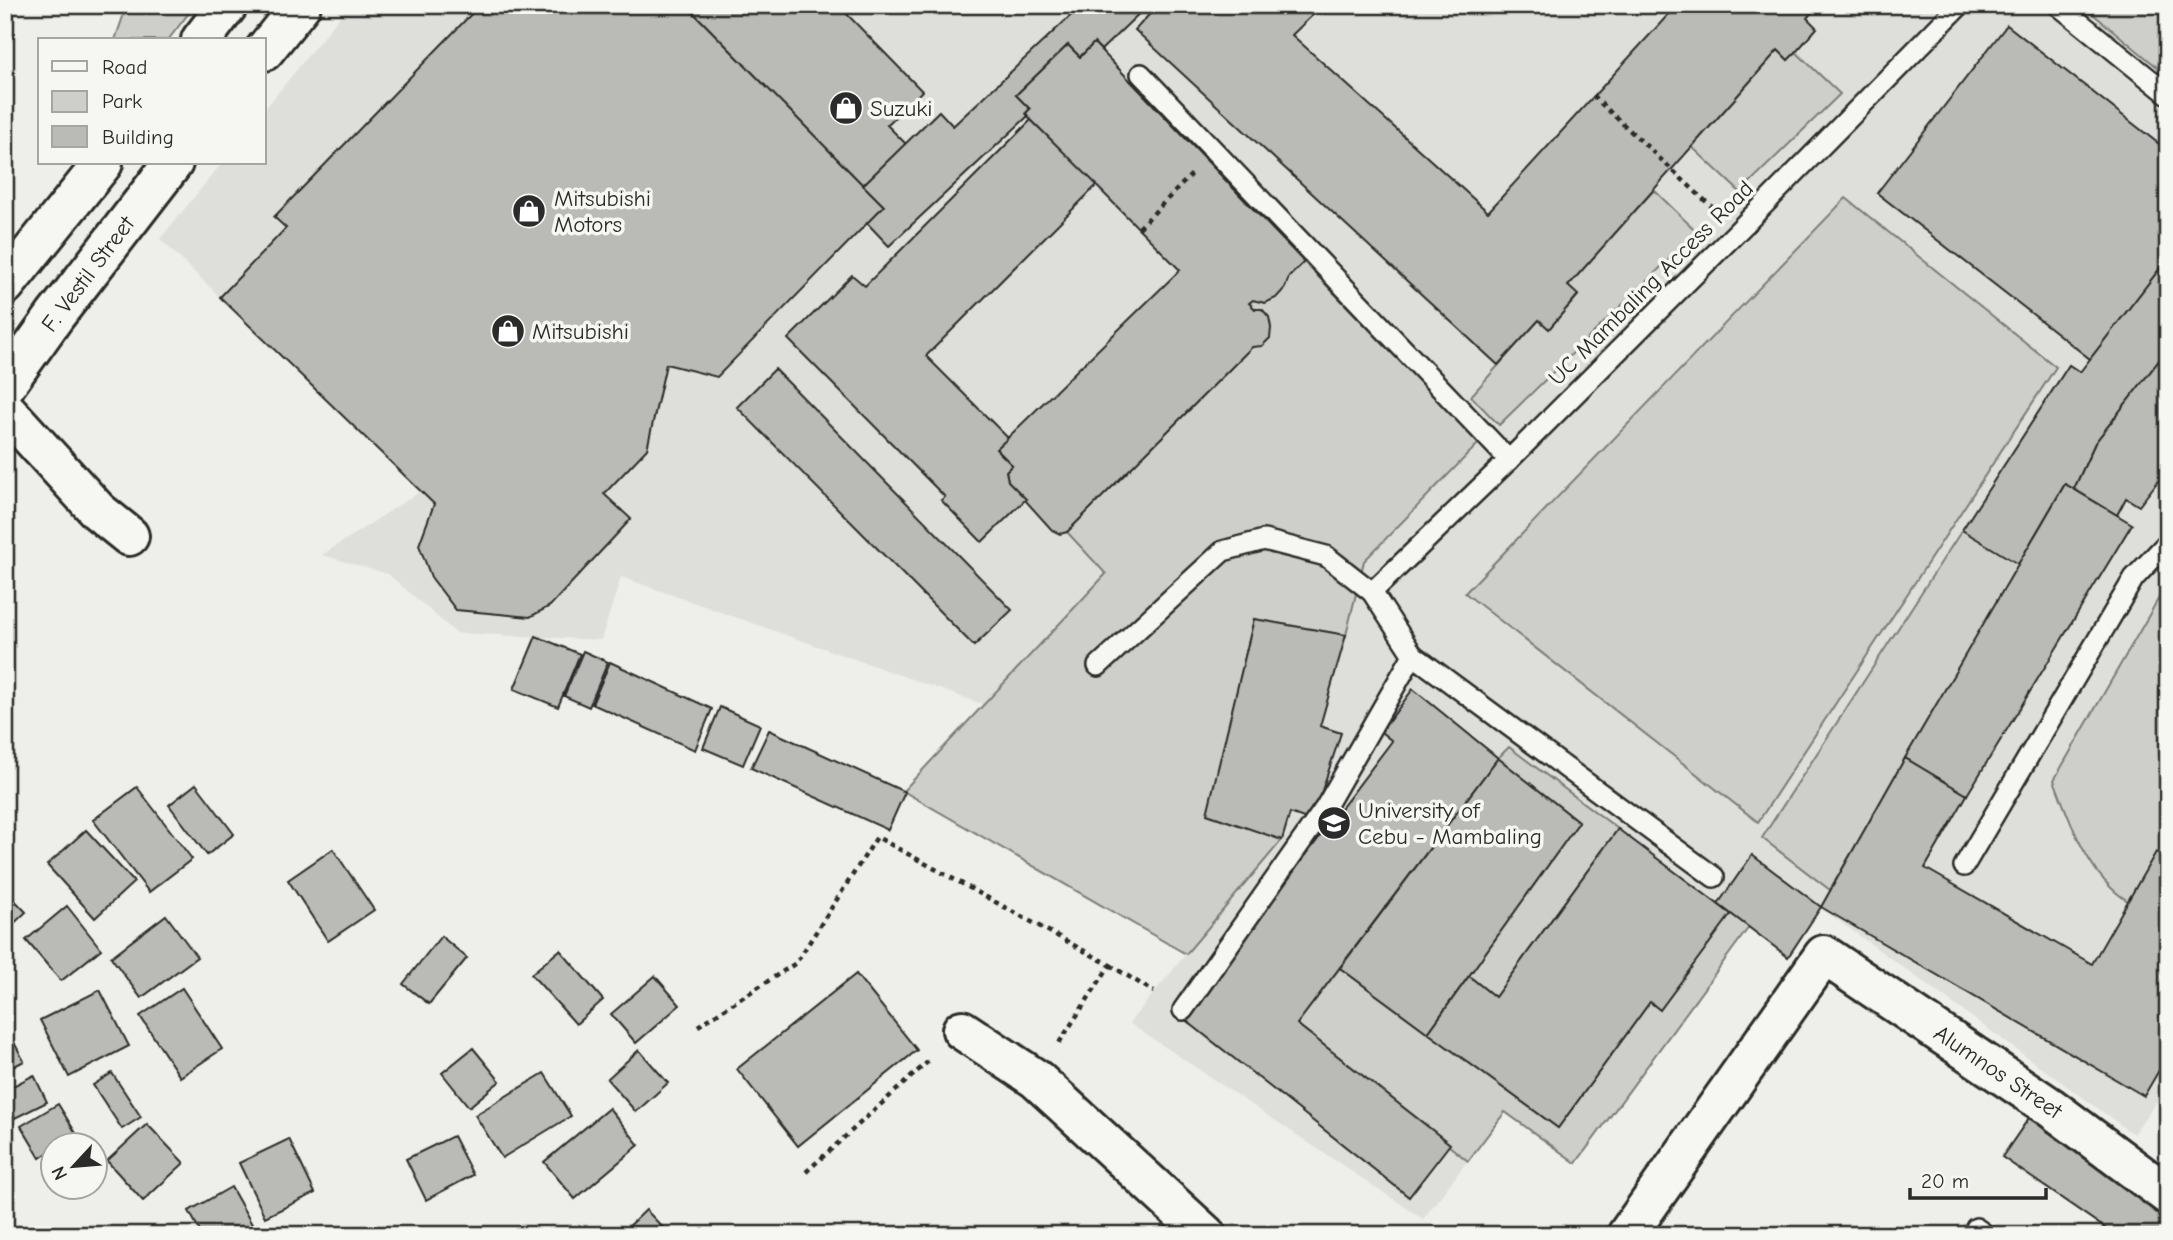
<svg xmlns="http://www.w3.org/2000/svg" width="2173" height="1240" viewBox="0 0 2173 1240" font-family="'Comic Neue',sans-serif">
  <rect width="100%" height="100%" fill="#eeeeea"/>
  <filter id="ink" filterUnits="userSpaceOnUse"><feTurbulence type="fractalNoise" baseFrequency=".0143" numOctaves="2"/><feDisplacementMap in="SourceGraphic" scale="14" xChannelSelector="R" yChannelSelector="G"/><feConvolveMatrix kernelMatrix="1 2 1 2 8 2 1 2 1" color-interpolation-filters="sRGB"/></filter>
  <g filter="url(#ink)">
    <path fill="#dededb" d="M349 5H2168V1086L2133 1134 1821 908 1788 957 1749 928 1576 1163 1505 1112 1423 1219 1129 1023 1186 954 903 791 982 704 621 577 601 640 456 633 388 574 322 555 421 491 160 239 222 163H264V110Z"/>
    <g fill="#cececa" stroke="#7c7c7a" stroke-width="2">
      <path d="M127 5H195L168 40H115Z"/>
      <path d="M2082 5H2168V76Z"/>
      <path d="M1778 50 1788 60 1796 52 1840 94 1740 192 1692 147Z"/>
      <path d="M1654 190 1697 232 1499 425 1471 396 1539 320 1549 328 1578 296 1568 286Z"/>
      <path d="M1846 198 2056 367 1758 822 1465 593Z"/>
      <path d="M1304 262 1479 443 1364 561 1346 635 1254 619 1208 814 1282 840 1186 954 903 791 1106 574 1067 532 1252 347 1269 338C1272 325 1271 319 1262 310L1255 309 1249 303 1253 300 1265 303C1278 297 1281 291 1288 279 1291 273 1299 267 1304 262Z"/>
      <path d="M1962 530 2020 561 1830 890 1762 838Z"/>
      <path d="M2168 582V859L2156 853 2128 901C2089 878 2069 820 2054 780Z"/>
      <path d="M1509 747 1618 829 1495 997 1469 976 1579 822 1498 758Z"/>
      <path d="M1731 914 1749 927 1576 1163 1505 1112 1468 1161 1297 1024 1340 968 1558 1128 1650 1002 1660 1009Z"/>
    </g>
    <g fill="#babab7" stroke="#2b2b2b" stroke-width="2">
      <path d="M480 5H686L884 206 717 377 666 364 647 449 604 494 631 519 550 606 530 617 456 610 431 577 419 545 434 504 220 297 286 228 274 217Z"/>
      <path d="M686 5H838L922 91 887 125 906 144 863 185Z"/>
      <path d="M1082 5H1148L1101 50 1094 43 1080 57 1068 45 1016 95 1030 109 1026 113 1028 116 889 246 867 223 884 206 863 185 939 111 953 126Z"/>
      <path d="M1158 5H1323L1292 35 1488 212 1677 5H1818L1807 18 1817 28 1796 52 1788 60 1778 50 1568 286 1578 295 1549 329 1539 320 1498 365 1135 30Z"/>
      <path d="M2007 25 2168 151V258L2090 359 1877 193Z"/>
      <path d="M1094 43 1304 262 1289 277 1285 288 1276 298 1265 303 1253 300 1249 303 1255 309H1262L1269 317 1271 328 1270 338 1262 346 1252 347 1067 532 1060 534 1052 530 1008 481 1006 471 1012 465 996 449 1180 270 1031 120 1026 113 1030 109 1016 95 1068 45 1080 57Z"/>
      <path d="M1031 120 1097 185 926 356 1008 438 996 449 1012 465 1006 471 1008 481 1026 499 982 542 941 500 945 497 788 339 852 275 865 286Z"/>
      <path d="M2168 258V349L2095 443 2074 489 2065 484 2020 561 2018 564 1962 530 2069 365 2080 372Z"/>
      <path d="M2168 349V468L2139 506 2126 498 2117 515 2074 489 2095 443Z"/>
      <path d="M775 369 1012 610 974 646 737 407Z"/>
      <path d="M2065 484 2132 524 1967 795 1905 758Z"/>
      <path d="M1254 619 1346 635 1320 726 1341 733 1312 821 1290 813 1282 840 1207 814Z"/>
      <path d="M536 636 580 654 558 707 514 689Z"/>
      <path d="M583 651 608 662 589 707 564 696Z"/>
      <path d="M610 662 712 709 695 750 592 704Z"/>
      <path d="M1413 689 1498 758 1297 1024 1450 1144 1409 1197 1183 1018 1392 741 1381 732Z"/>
      <path d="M720 707 760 725 743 765 703 748Z"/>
      <path d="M769 730 905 792 888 830 751 768Z"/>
      <path d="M1498 758 1579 822 1428 1033 1340 968Z"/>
      <path d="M1905 758 1967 795 1925 868 2092 964 2156 852 2168 859V1055L2144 1096 1821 907Z"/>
      <path d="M196 784 234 834 207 855 169 805Z"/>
      <path d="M137 787 192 859 149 892 93 820Z"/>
      <path d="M1618 829 1731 914 1660 1010 1650 1002 1558 1128 1428 1033 1469 976 1495 997Z"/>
      <path d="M86 830 134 882 95 918 47 865Z"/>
      <path d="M333 849 374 910 328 941 288 880Z"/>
      <path d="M1752 855 1821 907 1788 957 1718 904Z"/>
      <path d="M5 890 26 912 5 932Z"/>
      <path d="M67 906 101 949 61 981 26 940Z"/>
      <path d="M166 915 197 957 141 998 111 957Z"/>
      <path d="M441 936 467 958 429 1004 403 984Z"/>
      <path d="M560 950 603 1000 576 1024 531 974Z"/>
      <path d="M856 974 917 1050 798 1146 737 1069Z"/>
      <path d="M655 976 680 1005 636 1043 611 1014Z"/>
      <path d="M182 988 222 1049 180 1077 140 1016Z"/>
      <path d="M100 990 129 1046 69 1077 40 1020Z"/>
      <path d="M10 1035 24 1061 5 1071V1038Z"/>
      <path d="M473 1048 500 1081 469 1107 442 1073Z"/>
      <path d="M639 1050 668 1083 636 1112 607 1079Z"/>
      <path d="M112 1073 141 1117 122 1129 93 1085Z"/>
      <path d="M544 1073 571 1116 502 1158 475 1115Z"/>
      <path d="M34 1075 47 1102 5 1123V1090Z"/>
      <path d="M58 1104 77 1135 60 1146H52V1150L40 1158 21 1126Z"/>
      <path d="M609 1108 639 1145 575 1199 544 1162Z"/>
      <path d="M2031 1115 2168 1211V1235H2115L2002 1157Z"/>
      <path d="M147 1124 184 1163 143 1201 107 1161Z"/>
      <path d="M453 1136 473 1175 426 1200 406 1159Z"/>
      <path d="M289 1139 315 1193 265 1217 239 1163Z"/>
      <path d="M231 1187 258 1235H202L189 1211Z"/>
      <path d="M646 1210 670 1235H620Z"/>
    </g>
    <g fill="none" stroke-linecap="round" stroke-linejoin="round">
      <g stroke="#2b2b2b" stroke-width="24">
        <g id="service">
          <path d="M2058 5 2168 94"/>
          <path d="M1141 74 1509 460"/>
          <path d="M1372 592 1509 460 1738 231 1960 5"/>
          <path d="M1098 666 1223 551 1264 540 1326 556 1372 592 1413 655 1714 877"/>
          <path d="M1964 866 2134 578 2168 542"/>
          <path d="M1183 1010 1325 808 1413 655"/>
          <path d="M1976 1228 1986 1235"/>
        </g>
      </g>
      <g stroke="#2b2b2b" stroke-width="44">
        <g id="minor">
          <path d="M5 409 98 511 129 536"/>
          <path d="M962 1030 1036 1079 1206 1235"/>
          <path d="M1627 1235 1824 955 2050 1107 2168 1195"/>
        </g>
      </g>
      <g stroke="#2b2b2b" stroke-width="44">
        <g id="secondary">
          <path d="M201 40 228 5"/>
          <path d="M264 51 301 5"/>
          <path d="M5 285 103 163"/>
          <path d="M5 386 55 316 173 163"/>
        </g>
      </g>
      <g stroke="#2b2b2b" stroke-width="4.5" stroke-dasharray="5 5" stroke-linecap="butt">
        <path d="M1593 96 1713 208"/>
        <path d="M1139 228 1192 174"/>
        <path d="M1110 965 1154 992"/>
        <path d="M698 1026 796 963 877 837 1110 965 1059 1043"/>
        <path d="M806 1172 932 1058"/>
      </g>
      <use href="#service" stroke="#f6f6f2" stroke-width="19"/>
      <use href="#minor" stroke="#f6f6f2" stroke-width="38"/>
      <use href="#secondary" stroke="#f6f6f2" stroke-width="38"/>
    </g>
  </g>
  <defs>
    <g id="shop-disc" transform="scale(1.75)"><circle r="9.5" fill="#2b2b2b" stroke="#f6f6f2"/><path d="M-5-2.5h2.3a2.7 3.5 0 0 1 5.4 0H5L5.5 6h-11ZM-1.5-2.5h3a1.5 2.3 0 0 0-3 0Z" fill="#fff"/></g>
    <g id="school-disc" transform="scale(1.75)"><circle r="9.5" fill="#2b2b2b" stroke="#f6f6f2"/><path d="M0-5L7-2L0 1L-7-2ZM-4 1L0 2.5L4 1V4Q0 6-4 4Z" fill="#fff"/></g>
  </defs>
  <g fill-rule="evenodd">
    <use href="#shop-disc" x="846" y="108"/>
    <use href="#shop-disc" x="529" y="211"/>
    <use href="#shop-disc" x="508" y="331"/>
    <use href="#school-disc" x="1334" y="823"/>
  </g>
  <g text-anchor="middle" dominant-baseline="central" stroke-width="7" stroke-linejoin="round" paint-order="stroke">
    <g font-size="23" fill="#2b2b2b" stroke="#f6f6f2" text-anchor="start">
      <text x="870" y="108">Suzuki</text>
      <text x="554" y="198">Mitsubishi<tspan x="554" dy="26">Motors</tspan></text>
      <text x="532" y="331">Mitsubishi</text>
      <text x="1358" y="810">University of<tspan x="1358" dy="26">Cebu - Mambaling</tspan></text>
    </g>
    <g font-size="23" fill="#2b2b2b" stroke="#f6f6f2">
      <text transform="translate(88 274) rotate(-53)">F. Vestil Street</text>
      <text transform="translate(1651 283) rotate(-45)">UC Mambaling Access Road</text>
      <text transform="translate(1998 1072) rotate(34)">Alumnos Street</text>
    </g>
  </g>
  <rect width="2173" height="1240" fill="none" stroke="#f6f6f2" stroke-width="28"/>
  <rect x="14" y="14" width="2145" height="1212" fill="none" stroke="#2b2b2b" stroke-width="2.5" filter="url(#ink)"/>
  <rect x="38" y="38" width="228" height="126" fill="#f6f6f2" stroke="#a5a5a2" stroke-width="2"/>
  <rect x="52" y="61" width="35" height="10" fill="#f6f6f2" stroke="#a5a5a2" stroke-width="2"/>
  <text x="102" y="74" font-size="21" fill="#2b2b2b">Road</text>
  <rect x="52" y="91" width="35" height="21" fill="#cececa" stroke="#a5a5a2" stroke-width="2"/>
  <text x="102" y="108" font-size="21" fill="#2b2b2b">Park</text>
  <rect x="52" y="126" width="35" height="21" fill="#babab7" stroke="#a5a5a2" stroke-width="2"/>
  <text x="102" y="144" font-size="21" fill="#2b2b2b">Building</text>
  <g transform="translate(74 1166) rotate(244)"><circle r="33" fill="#f6f6f2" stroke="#a5a5a2" stroke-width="2"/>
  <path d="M0-5L12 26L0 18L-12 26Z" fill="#2b2b2b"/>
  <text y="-10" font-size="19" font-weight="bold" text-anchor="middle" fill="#2b2b2b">N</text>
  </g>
  <path d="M1910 1188v10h136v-10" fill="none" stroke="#2b2b2b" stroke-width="3.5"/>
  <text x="1921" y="1188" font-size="21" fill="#2b2b2b" stroke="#f6f6f2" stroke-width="5" paint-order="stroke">20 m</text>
</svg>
